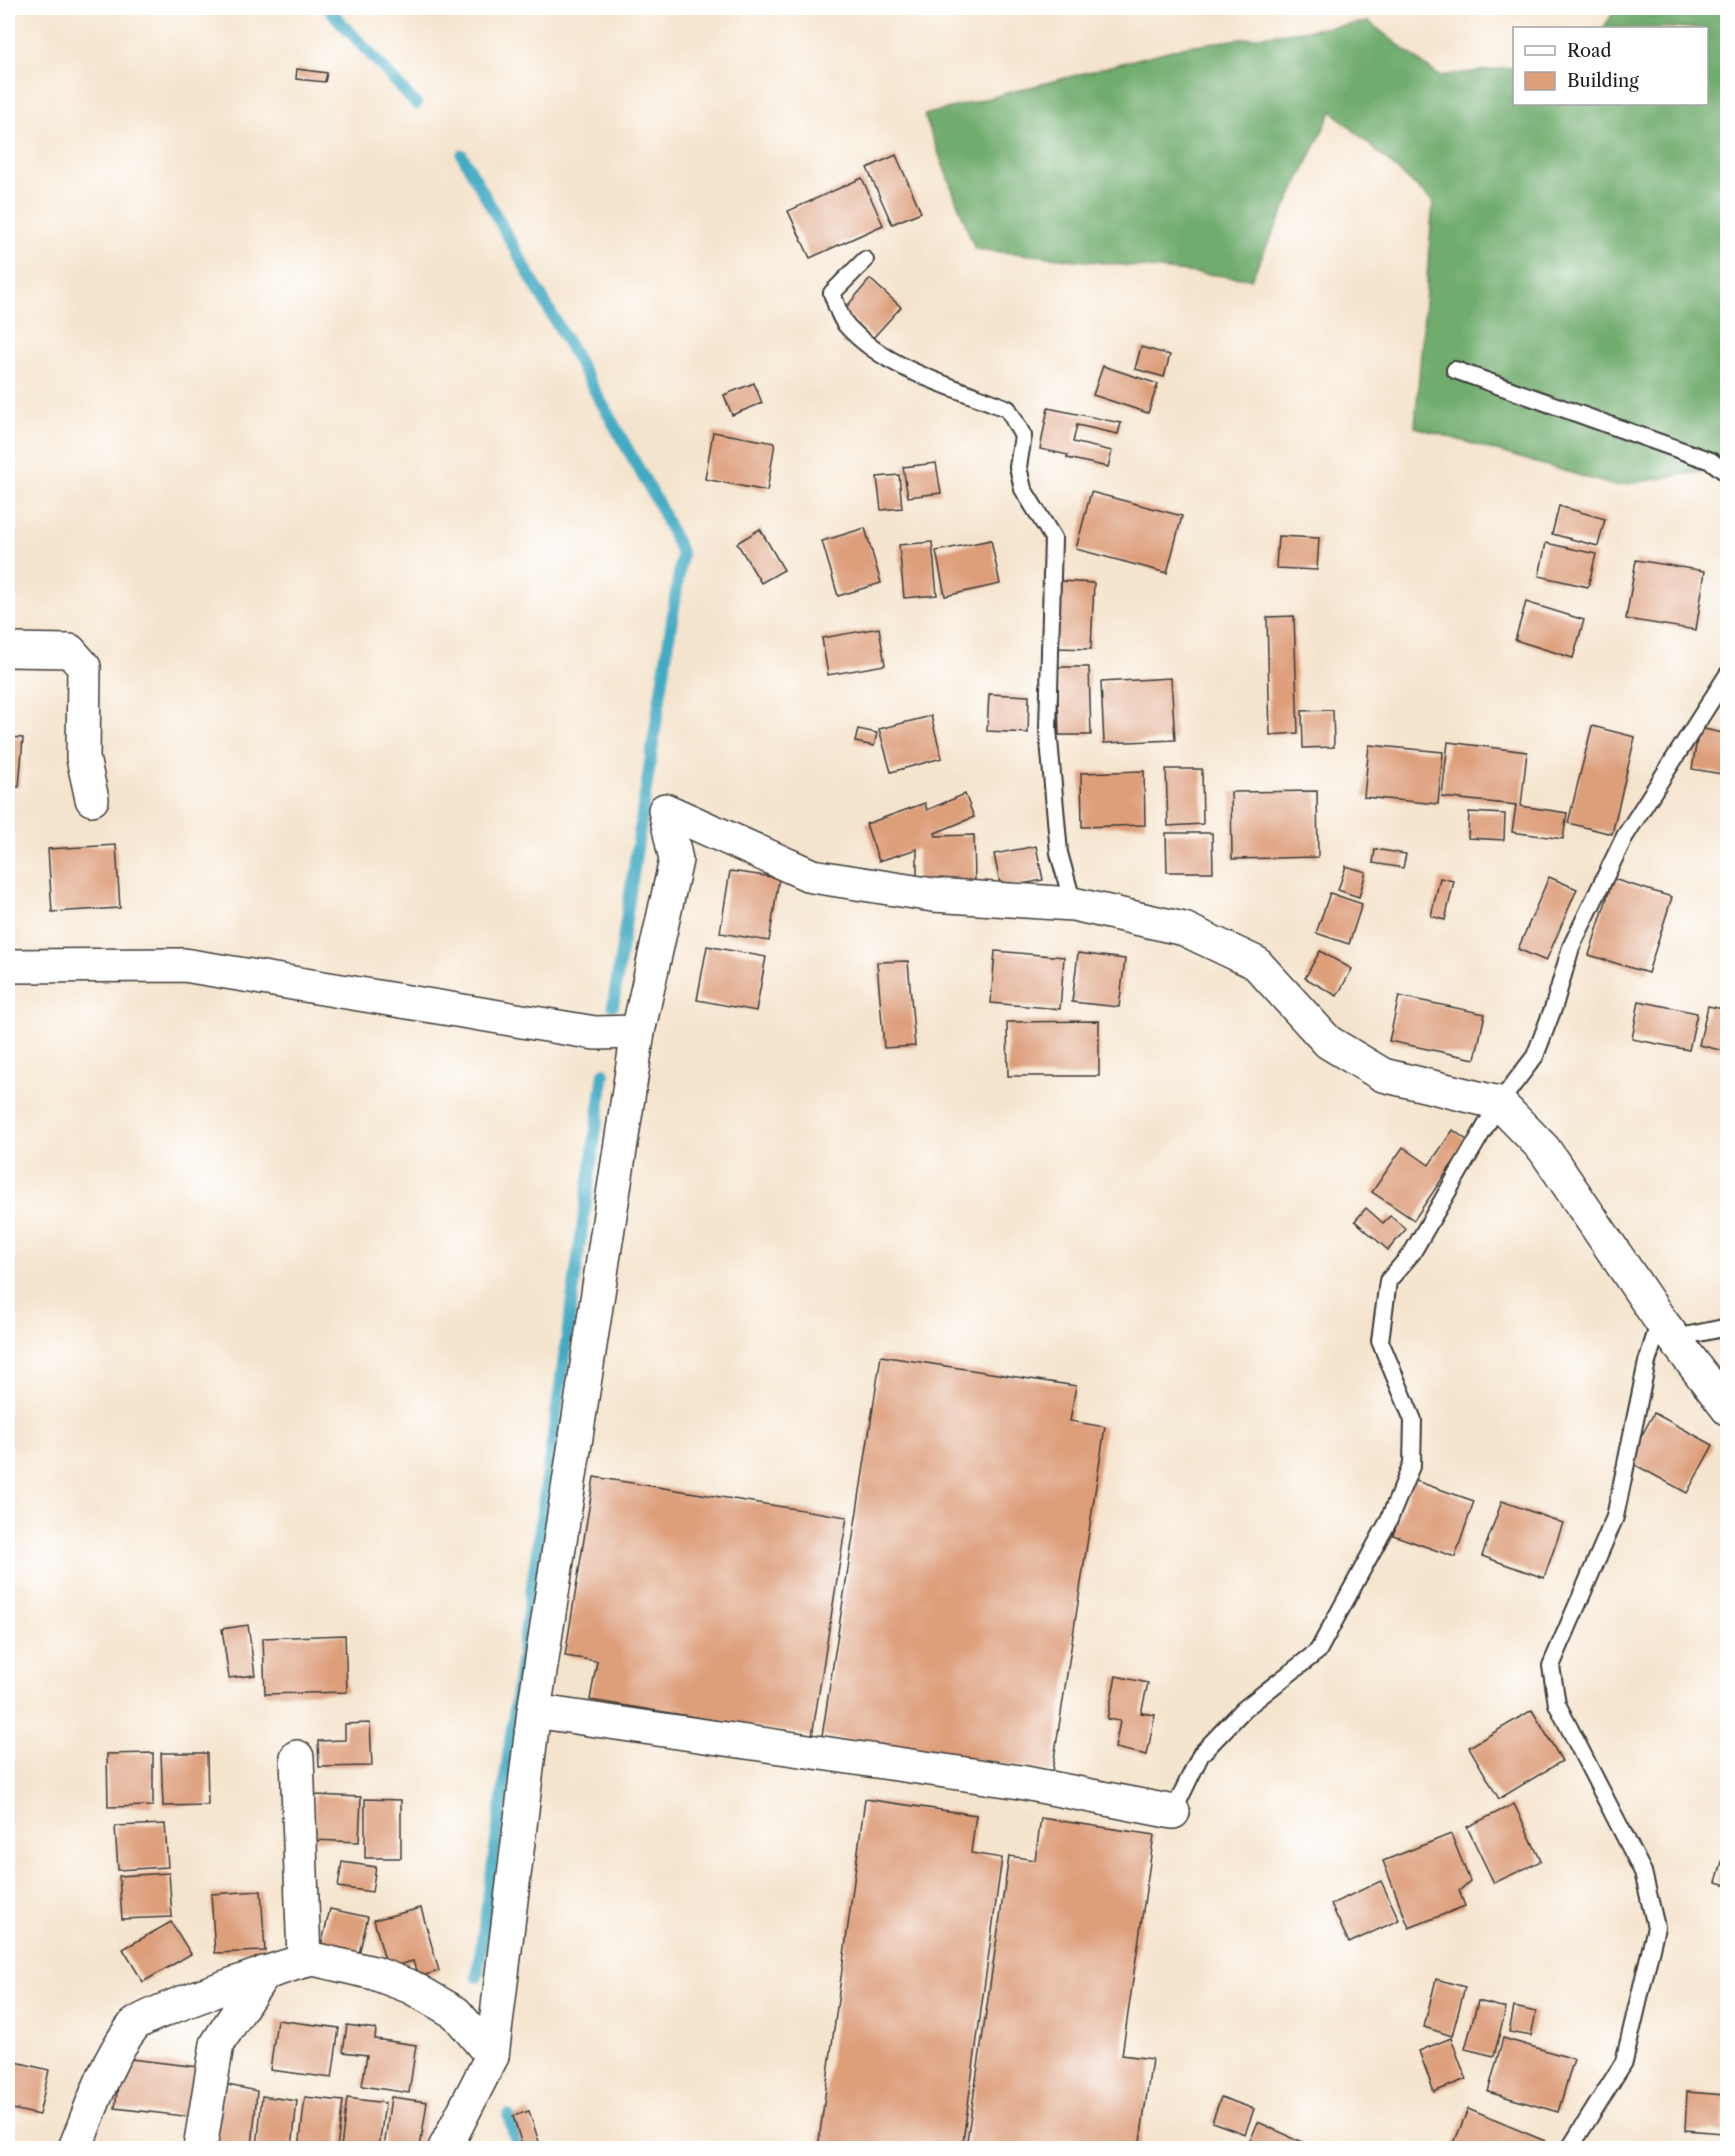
<svg xmlns="http://www.w3.org/2000/svg" width="1735" height="2156" viewBox="0 0 1735 2156" font-family="'Libre Caslon Text',serif">
  <rect width="100%" height="100%" fill="#fff"/>
  <filter id="ink" filterUnits="userSpaceOnUse"><feTurbulence type="fractalNoise" baseFrequency=".0167" numOctaves="2"/><feDisplacementMap in="SourceGraphic" scale="12" xChannelSelector="R" yChannelSelector="G"/><feConvolveMatrix kernelMatrix="1 2 1 2 8 2 1 2 1" color-interpolation-filters="sRGB"/></filter>
  <filter id="wash" filterUnits="userSpaceOnUse"><feTurbulence type="fractalNoise" baseFrequency=".008" numOctaves="4" result="noise"/><feDisplacementMap in="SourceGraphic" scale="24" xChannelSelector="R" yChannelSelector="G"/><feGaussianBlur stdDeviation="1.35" result="paint"/><feColorMatrix in="noise" values="0 0 0 0 0 0 0 0 0 0 0 0 0 0 0 0 0 1.4 0 .05"/><feComposite in="paint" operator="in"/></filter>
  <g filter="url(#wash)">
    <rect width="100%" height="100%" fill="#f5e4cd"/>
    <path fill="#6fac6d" stroke="#466444" stroke-width="1.5" d="M1617 8H1727V467L1615 486 1415 427 1433 202 1332 111 1251 279 975 249 924 115 1187 46 1369 22 1439 76 1514 67V104H1706V28H1603Z"/>
    <g fill="none" stroke-linecap="round" stroke-linejoin="round">
      <g stroke="#42aac2" stroke-width="12">
        <path d="M328 8 416 104"/>
        <path d="M462 155 658 503 682 554 613 1005"/>
        <path d="M477 1977 604 1073"/>
        <path d="M508 2115 518 2148"/>
      </g>
    </g>
    <g id="blocks">
      <g fill="#dd9e7a">
        <path d="M297 69 327 73 325 82 296 79Z"/>
        <path d="M896 155 921 212 892 224 867 168Z"/>
        <path d="M862 178 883 225 810 258 788 211Z"/>
        <path d="M870 279 901 307 873 338 843 311Z"/>
        <path d="M1141 347 1170 355 1164 377 1135 369Z"/>
        <path d="M1103 366 1158 384 1148 413 1093 395Z"/>
        <path d="M754 383 762 403 732 415 724 395Z"/>
        <path d="M1048 408 1121 423 1118 434 1077 425 1073 442 1112 451 1108 467 1067 458 1068 455 1040 449Z"/>
        <path d="M713 432 775 443 767 491 705 479Z"/>
        <path d="M936 463 941 493 908 497 903 467Z"/>
        <path d="M899 475 902 508 881 510 877 477Z"/>
        <path d="M1091 492 1182 516 1167 573 1076 549Z"/>
        <path d="M1559 506 1605 519 1598 546 1552 534Z"/>
        <path d="M865 528 881 583 838 596 822 541Z"/>
        <path d="M760 529 784 570 761 583 737 543Z"/>
        <path d="M1278 536 1319 538 1317 570 1276 568Z"/>
        <path d="M991 540 1000 584 945 596 936 551Z"/>
        <path d="M932 542 937 595 904 598 899 545Z"/>
        <path d="M1546 543 1596 554 1588 587 1539 576Z"/>
        <path d="M1636 560 1705 571 1696 630 1626 619Z"/>
        <path d="M1059 581 1094 583 1091 649 1056 648Z"/>
        <path d="M1526 602 1584 620 1573 658 1515 640Z"/>
        <path d="M1294 616 1298 733 1270 735 1267 617Z"/>
        <path d="M879 628 885 665 828 675 822 638Z"/>
        <path d="M1057 667H1089L1091 735H1059Z"/>
        <path d="M1171 678 1175 740 1104 743 1101 682Z"/>
        <path d="M989 694 1029 696 1028 733 987 731Z"/>
        <path d="M1333 710 1334 747 1303 748 1302 711Z"/>
        <path d="M931 716 942 758 891 772 879 729Z"/>
        <path d="M1592 726 1635 737 1612 834 1568 823Z"/>
        <path d="M1699 728 1728 734V775L1692 769Z"/>
        <path d="M858 729 877 733 874 746 855 742Z"/>
        <path d="M8 737 23 738 19 787 8 786Z"/>
        <path d="M1448 742 1527 752 1521 806 1567 813 1563 839 1512 832 1516 805 1442 797Z"/>
        <path d="M1369 745 1443 752 1438 804 1364 797Z"/>
        <path d="M1166 769H1202L1203 824 1168 826Z"/>
        <path d="M1144 771 1145 825 1082 827 1081 773Z"/>
        <path d="M1317 791 1318 857 1232 859 1231 792Z"/>
        <path d="M965 794 974 817 935 833 936 836 974 835 975 881 917 882V849L879 861 866 824 925 803 927 810Z"/>
        <path d="M1469 812 1505 814 1504 840 1468 838Z"/>
        <path d="M1166 833H1212L1213 872H1167Z"/>
        <path d="M116 845 120 908 52 912 48 849Z"/>
        <path d="M1036 846 1043 880 1001 888 994 854Z"/>
        <path d="M1375 849 1406 854 1403 868 1373 863Z"/>
        <path d="M1346 866 1366 872 1359 897 1338 890Z"/>
        <path d="M730 871 779 878 769 941 720 933Z"/>
        <path d="M1549 877 1577 889 1546 961 1518 949Z"/>
        <path d="M1440 878 1454 881 1445 920 1431 916Z"/>
        <path d="M1613 879 1672 897 1648 973 1589 955Z"/>
        <path d="M1330 893 1362 904 1349 944 1316 933Z"/>
        <path d="M707 946 766 957 756 1011 697 1000Z"/>
        <path d="M995 951 1064 957 1060 1009 991 1003Z"/>
        <path d="M1320 951 1352 969 1337 996 1305 978Z"/>
        <path d="M1078 953 1125 959 1119 1007 1072 1002Z"/>
        <path d="M908 961 915 1046 884 1048 877 962Z"/>
        <path d="M1399 996 1485 1014 1475 1059 1389 1041Z"/>
        <path d="M1639 1001 1697 1013 1689 1050 1632 1039Z"/>
        <path d="M1708 1006 1728 1010V1052L1699 1045Z"/>
        <path d="M1099 1021V1076H1008L1007 1022Z"/>
        <path d="M1453 1130 1468 1141 1414 1220 1372 1192 1403 1147 1429 1165Z"/>
        <path d="M1366 1208 1383 1223 1390 1216 1406 1229 1388 1250 1355 1221Z"/>
        <path d="M881 1356 1076 1386 1070 1421 1105 1427 1052 1772 822 1736Z"/>
        <path d="M1654 1413 1713 1445 1687 1493 1628 1461Z"/>
        <path d="M594 1477 847 1517 812 1736 590 1700 597 1661 565 1656Z"/>
        <path d="M1413 1480 1474 1501 1455 1557 1393 1535Z"/>
        <path d="M1502 1501 1563 1523 1544 1578 1482 1556Z"/>
        <path d="M248 1625 255 1675 229 1678 222 1629Z"/>
        <path d="M345 1635 347 1692 265 1694 263 1638Z"/>
        <path d="M1116 1676 1148 1683 1141 1713 1155 1715 1147 1755 1115 1748 1120 1721 1107 1719Z"/>
        <path d="M1532 1710 1562 1761 1499 1799 1469 1747Z"/>
        <path d="M370 1723 372 1766 319 1767 318 1741 345 1740V1724Z"/>
        <path d="M153 1753V1806L108 1807 107 1754Z"/>
        <path d="M161 1753H207L208 1805 163 1806Z"/>
        <path d="M315 1795 361 1797 359 1842 313 1840Z"/>
        <path d="M365 1799 401 1800V1858H365Z"/>
        <path d="M865 1799 976 1815 971 1853 1002 1858 962 2148H818Z"/>
        <path d="M1514 1804 1541 1861 1494 1883 1467 1827Z"/>
        <path d="M1041 1818 1154 1835 1122 2055 1152 2059 1139 2148H966L1009 1856 1035 1860Z"/>
        <path d="M165 1824 168 1867 118 1870 115 1826Z"/>
        <path d="M1451 1834 1470 1881 1459 1891 1465 1906 1409 1928 1383 1861Z"/>
        <path d="M1728 1842V1885L1716 1882Z"/>
        <path d="M342 1862 376 1867 372 1892 338 1887Z"/>
        <path d="M169 1873 172 1917 122 1919 119 1876Z"/>
        <path d="M1381 1881 1399 1920 1349 1943 1331 1904Z"/>
        <path d="M261 1891 265 1951 215 1953 211 1894Z"/>
        <path d="M421 1908 439 1971 418 1977 413 1961 387 1968 374 1920Z"/>
        <path d="M330 1909 368 1917 359 1954 321 1946Z"/>
        <path d="M171 1922 191 1954 143 1982 123 1949Z"/>
        <path d="M1436 1979 1465 1987 1452 2036 1424 2027Z"/>
        <path d="M1478 2001 1506 2008 1494 2056 1465 2049Z"/>
        <path d="M1514 2007 1536 2012 1531 2036 1509 2032Z"/>
        <path d="M277 2020 339 2028 332 2078 270 2070Z"/>
        <path d="M347 2025 376 2029 375 2039 416 2045 409 2093 362 2086 367 2055 343 2052Z"/>
        <path d="M1451 2038 1466 2079 1434 2092 1419 2051Z"/>
        <path d="M1503 2038 1574 2059 1558 2112 1488 2092Z"/>
        <path d="M122 2058 198 2067 192 2117 115 2108Z"/>
        <path d="M8 2060 49 2070 39 2115 8 2108Z"/>
        <path d="M223 2084 257 2091 252 2148H215Z"/>
        <path d="M1687 2092 1725 2095 1723 2133 1685 2130Z"/>
        <path d="M262 2096 297 2101 292 2148H257Z"/>
        <path d="M305 2097 343 2101 337 2148H299Z"/>
        <path d="M391 2097 427 2102 420 2148H384Z"/>
        <path d="M1221 2097 1254 2109 1245 2134 1212 2122Z"/>
        <path d="M347 2098 385 2103 379 2148H341Z"/>
        <path d="M1468 2109 1545 2141 1542 2148H1452Z"/>
        <path d="M529 2111 541 2148H523L513 2116Z"/>
        <path d="M1258 2122 1302 2142 1300 2148H1247Z"/>
      </g>
    </g>
  </g>
  <g filter="url(#ink)">
    <use href="#blocks" fill-opacity="0" stroke="#3d3a37" stroke-width="1.5"/>
    <g fill="none" stroke-linecap="round" stroke-linejoin="round">
      <g stroke="#3d3a37" stroke-width="20">
        <g id="service">
          <path d="M865 260 832 293C836 304 840 319 848 327 890 372 954 386 1008 409L1023 436 1018 467 1023 489 1053 538 1048 729 1059 853 1073 904"/>
          <path d="M1455 370 1711 461 1728 474"/>
          <path d="M1675 1338 1728 1327"/>
          <path d="M1173 1812 1201 1754 1244 1709 1318 1651 1388 1522 1412 1464 1413 1420 1380 1341 1388 1281 1412 1253 1499 1103 1535 1056 1554 1006 1571 947 1625 836 1728 674"/>
          <path d="M1570 2148 1624 2062 1656 1927 1643 1872 1557 1704 1551 1666 1615 1517 1647 1362 1660 1320"/>
        </g>
      </g>
      <g stroke="#3d3a37" stroke-width="36">
        <g id="minor">
          <path d="M8 650 70 651 84 667 83 758 92 799"/>
          <path d="M8 966 184 965 595 1033 638 1032"/>
          <path d="M534 1711 1020 1782 1173 1812"/>
          <path d="M297 1757 304 1960"/>
          <path d="M75 2148C92 2107 106 2060 134 2025 143 2014 291 1963 313 1959L374 1973 411 1987 456 2013 492 2056"/>
          <path d="M200 2148 217 2044 264 1973"/>
          <path d="M445 2148 492 2056 534 1711 638 1032 676 860 665 810 812 876 933 895 1073 904 1184 929 1256 963 1328 1042 1383 1075 1499 1103 1544 1149 1660 1320 1728 1409"/>
        </g>
      </g>
      <use href="#service" stroke="#fff" stroke-width="16"/>
      <use href="#minor" stroke="#fff" stroke-width="33"/>
    </g>
  </g>
  <rect width="1735" height="2156" fill="none" stroke="#fff" stroke-width="30"/>
  <rect x="1513" y="27" width="195" height="78" fill="#ffffff" stroke="#a4a4a4" stroke-width="1.5"/>
  <rect x="1525" y="46" width="30" height="9" fill="#ffffff" stroke="#a4a4a4" stroke-width="1.5"/>
  <text x="1567" y="57" font-size="18" fill="#1c1c1c">Road</text>
  <rect x="1525" y="72" width="30" height="18" fill="#dd9e7a" stroke="#a4a4a4" stroke-width="1.5"/>
  <text x="1567" y="87" font-size="18" fill="#1c1c1c">Building</text>
</svg>
